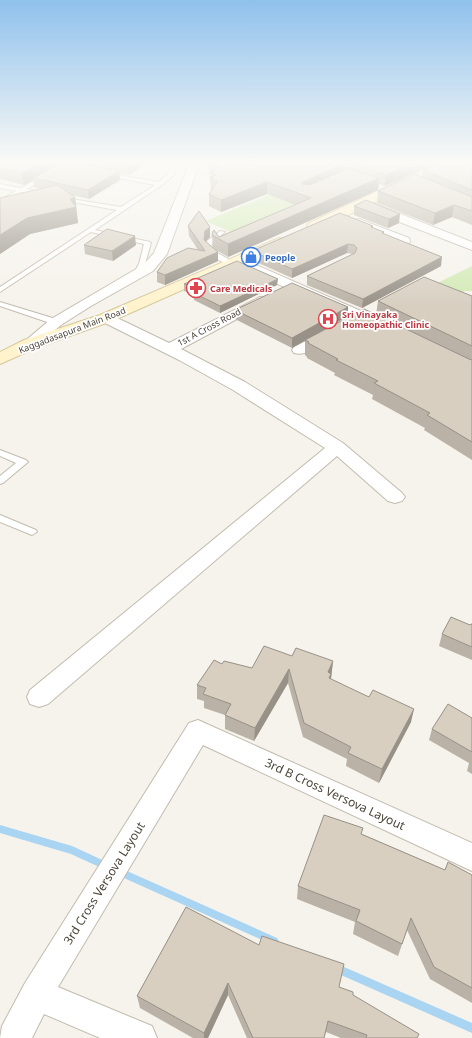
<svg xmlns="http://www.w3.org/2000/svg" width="472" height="1038" viewBox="0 0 472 1038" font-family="'Noto Sans',sans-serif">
  <rect width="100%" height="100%" fill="#f6f3ec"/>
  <g fill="#d2eab5">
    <path d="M269 195 309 210 244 238 206 221Z"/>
    <path d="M472 266V291H465L449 298 427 288Z"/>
  </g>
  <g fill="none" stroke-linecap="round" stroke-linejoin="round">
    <g fill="#a9d4f2" fill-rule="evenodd">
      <path d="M0 825 72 846 111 864 112 867 111 870 108 871 71 854 0 833Z"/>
      <path d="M118 867 277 938 279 941 277 944 274 946 271 944 115 874 114 871 115 868Z"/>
      <path d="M335 963 472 1023V1033L332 971 330 968 332 965Z"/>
    </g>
    <g stroke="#c2bbae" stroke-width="2">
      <g id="lane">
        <path d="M172 162H178L174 175 162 185 95 230 150 242 151 243 145 264 137 277 132 276 139 264 144 244 91 232 0 292V287L117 210 61 200 59 199V197L121 207 155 185 108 176 105 174 106 173 159 182 168 174Z"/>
        <path d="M45 175 47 176V178L27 189 44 193V195L22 192 0 204V200L16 191 0 188V184L21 188Z"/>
        <path d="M220 231 225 232 212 243 211 249 233 262V264C224 265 210 256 205 249L207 241Z"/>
        <path d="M0 302 59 320 60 322 59 324H53L0 306Z"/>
        <path d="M0 450 26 460 28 462 3 483 0 484V476L16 463 0 456Z"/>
        <path d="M0 515 36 530 37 532 32 535 0 522Z"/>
      </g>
    </g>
    <g stroke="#c2bbae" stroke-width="2">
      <g id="street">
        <path d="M190 162H200L167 254 153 271 91 306 61 325 35 347 30 349 25 347 22 344 25 341 51 319 143 265 154 253Z"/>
        <path d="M375 204 472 242V250L371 211 369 208 371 205Z"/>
        <path d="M359 219 409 238 410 241 409 244H399L355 226 353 223 355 220Z"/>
        <path d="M238 257 386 322 388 325 386 328 381 329 376 328 233 264 231 261 233 258Z"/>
        <path d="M260 297 265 298 267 301 265 304 181 349 245 382 343 443 402 493 405 497 402 501 395 503 388 501 337 456 48 704 39 707 30 704 27 697 30 690 325 448 233 390 179 360 101 321 99 318 101 315 106 314 111 315 169 343Z"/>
        <path d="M330 329 335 331 338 334 335 337C324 343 308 357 294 353L292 350 294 347Z"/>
        <path d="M198 720 472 843V871L203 745 58 987 152 1026 157 1038H100L44 1014 32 1038H0L2 1026 25 983 189 723Z"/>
      </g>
    </g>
    <g stroke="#d6c79b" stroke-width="2">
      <g id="secondary">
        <path d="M441 162H456L454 164 319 229H309L307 226 309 223Z"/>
        <path d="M279 238 284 239 286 242 284 245 112 321 36 348 0 364V352L24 340 100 315Z"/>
      </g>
    </g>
    <use href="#lane" fill="#fff" fill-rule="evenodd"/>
    <use href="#street" fill="#fff" fill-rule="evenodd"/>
    <use href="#secondary" fill="#fff3cd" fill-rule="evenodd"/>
  </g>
  <g fill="#bab2a6">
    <path d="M0 162 74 163 73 162H148L129 175 120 173V180L89 199 71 195 75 197 78 223 30 234 0 254V198L42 189 34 187 33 180 24 185 0 179Z"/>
    <path d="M438 162 385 186 379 184 378 190 228 257 216 250 218 252V261L165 285 157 282V272L198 250 189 236 188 226 210 227V237L205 242 213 248 212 235 219 237 295 205 267 194 221 212 209 206V194L211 191 210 177 212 176 209 174V163Z"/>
    <path d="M472 162V225L452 217 433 225 377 203 378 191 422 177 423 170Z"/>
    <path d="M354 206 399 223 388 228 354 215Z"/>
    <path d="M373 226V228L384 232V234L441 266 362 308 307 285V276L353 254 347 253 292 278 252 260V251Z"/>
    <path d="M84 245H136L113 261 85 254Z"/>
    <path d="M184 284 277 285 220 313 194 300V294L184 291Z"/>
    <path d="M472 296V460L424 430 425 428 372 399 373 395 334 375 335 373 307 358V357L305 355V340L376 315 378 301Z"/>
    <path d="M235 310 348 316 292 348 235 319Z"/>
    <path d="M472 624V660L439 646 442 634 470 625Z"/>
    <path d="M292 656 333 661 331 679 411 722 379 783 346 766 347 759 303 737 288 683 254 741 225 729V715L204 708V701L197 699V685L222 664 252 668Z"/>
    <path d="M472 718V774L467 771 469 763 429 740 432 729Z"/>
    <path d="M362 834 445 870 472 875V1003L430 979 407 930 398 956 353 934 355 922 297 899 298 886Z"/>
    <path d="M186 907 353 995 417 1038H341L326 1032 324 1038H247L228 995 208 1038H193L140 1008 137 996Z"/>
  </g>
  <g fill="#979187">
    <path d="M43 162H65L33 178V180L24 185 22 173Z"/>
    <path d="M130 162H148L129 175 128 163Z"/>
    <path d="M348 162H369L357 165V169L302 194V196L303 182Z"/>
    <path d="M415 162H438L385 186 386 175Z"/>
    <path d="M119 171 120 180 89 199 88 190Z"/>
    <path d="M379 178 378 190 228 257V244Z"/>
    <path d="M267 182V194L221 212V200Z"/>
    <path d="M75 197 78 223 30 234 0 254V235L27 218 70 199Z"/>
    <path d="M454 205 452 217 433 225 435 213Z"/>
    <path d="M400 214 399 223 388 228 389 219Z"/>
    <path d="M210 227V237L206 241 204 250V240L205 231Z"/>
    <path d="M135 236 136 245 113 261 112 251Z"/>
    <path d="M348 244 347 253 292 278V269Z"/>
    <path d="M218 252V261L165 285V275Z"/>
    <path d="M442 257 441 266 362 308 363 299Z"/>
    <path d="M278 279 277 285 220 313V306Z"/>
    <path d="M348 307V316L292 348V338Z"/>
    <path d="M333 661 330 687 328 672Z"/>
    <path d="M289 669 288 683 254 741 255 728Z"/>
    <path d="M414 709 411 722 379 783 382 769Z"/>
    <path d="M228 983V995L208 1038H204V1033Z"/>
  </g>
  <g fill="#d8cfc1" stroke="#979187">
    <path d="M0 162H43L22 173 0 168Z"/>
    <path d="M63 162H70L119 171 88 190 33 178Z"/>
    <path d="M119 162H130L128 163Z"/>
    <path d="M210 162H348L303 182 302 184 309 185 348 169 379 178 228 244 212 235 213 231 214 230 219 237 311 198 267 182 221 200 209 194 217 182 211 179 214 178 210 177 216 175 212 172 215 171 213 170 216 169 215 168 219 167 209 163Z"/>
    <path d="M364 162H415L386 175 357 165Z"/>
    <path d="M440 162H472V190L423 170Z"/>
    <path d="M415 174 472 197V211L454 205 435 213 378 191Z"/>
    <path d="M57 185 75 197 70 199 76 207 27 218 0 235V198Z"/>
    <path d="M366 200 400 214 389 219 354 206Z"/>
    <path d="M199 211 210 227 205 231 204 240 218 252 165 275 157 272 167 258 188 248 205 251 188 226Z"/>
    <path d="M340 213 373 226 371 227 384 232 382 233 442 257 363 299 307 276 355 253 357 248 354 245 348 244 292 269 252 251Z"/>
    <path d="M107 229 135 236 112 251 84 245Z"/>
    <path d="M237 261 278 279 220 306 194 293 201 289 184 284Z"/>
    <path d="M424 277 472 296V346L378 301Z"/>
    <path d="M292 283 348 307 292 338 235 310Z"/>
    <path d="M364 309 469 359 472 360V442L427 415 430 413 374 383 378 381 336 360 338 359 308 343 309 342 305 340Z"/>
    <path d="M451 617 470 625 471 624H472V647L442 634Z"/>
    <path d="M264 646 292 656 296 648 333 661 328 672 331 674 329 678 369 697 373 690 414 709 382 769 348 753 351 747 304 723 289 669 255 728 225 715 231 704 203 694 206 688 197 685 214 660 222 664 224 661 252 668Z"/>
    <path d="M448 704 472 718V752L432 729Z"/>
    <path d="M324 815 363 828 361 834 445 870 448 862 472 875V988L434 967 411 918 402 944 356 921 360 910 298 886Z"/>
    <path d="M186 907 259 945 262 936 344 964 339 987 353 992V995L419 1034 417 1038H366L367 1035 328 1021 324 1038H253L228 983 204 1033 137 996Z"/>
  </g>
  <linearGradient id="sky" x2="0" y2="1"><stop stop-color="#8fc1ec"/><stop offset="0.53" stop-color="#fbfaf6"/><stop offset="1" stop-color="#fbfaf6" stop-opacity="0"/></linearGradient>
  <rect width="472" height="307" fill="url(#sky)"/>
  <defs>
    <g id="shop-ring" transform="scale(1)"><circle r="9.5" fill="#fff" stroke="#3f7fe0" stroke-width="1.5"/><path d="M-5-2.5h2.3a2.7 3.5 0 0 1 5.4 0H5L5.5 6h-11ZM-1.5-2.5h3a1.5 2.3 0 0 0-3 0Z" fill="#3f7fe0"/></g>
    <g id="pharmacy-ring" transform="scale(1)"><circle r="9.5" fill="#fff" stroke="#e0444e" stroke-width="1.5"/><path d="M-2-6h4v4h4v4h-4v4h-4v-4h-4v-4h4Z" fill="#e0444e"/></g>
    <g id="hospital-ring" transform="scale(1)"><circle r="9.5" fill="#fff" stroke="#e0444e" stroke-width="1.5"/><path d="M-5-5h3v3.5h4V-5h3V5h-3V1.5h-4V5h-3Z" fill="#e0444e"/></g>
  </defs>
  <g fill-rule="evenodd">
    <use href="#shop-ring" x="251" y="257"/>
    <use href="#pharmacy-ring" x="196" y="288"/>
    <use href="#hospital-ring" x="328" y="319"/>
  </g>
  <g text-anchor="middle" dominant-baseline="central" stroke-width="3.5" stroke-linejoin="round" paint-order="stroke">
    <g font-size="9" font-weight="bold" fill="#366cbe" stroke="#fff" text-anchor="start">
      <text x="265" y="257">People</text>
    </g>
    <g font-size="9" font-weight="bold" fill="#be3a42" stroke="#fff" text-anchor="start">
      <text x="210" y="288">Care Medicals</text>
      <text x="342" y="314">Sri Vinayaka<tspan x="342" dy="10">Homeopathic Clinic</tspan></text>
    </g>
    <g font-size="9" fill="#4b4439" stroke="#fff">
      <text transform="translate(209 327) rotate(-28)">1st A Cross Road</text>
      <text transform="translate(72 330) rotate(-21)">Kaggadasapura Main Road</text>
    </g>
    <g font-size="12" fill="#4b4439" stroke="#fff">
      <text transform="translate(335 794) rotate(25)">3rd B Cross Versova Layout</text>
      <text transform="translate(104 883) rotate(-58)">3rd Cross Versova Layout</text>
    </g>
  </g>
</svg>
